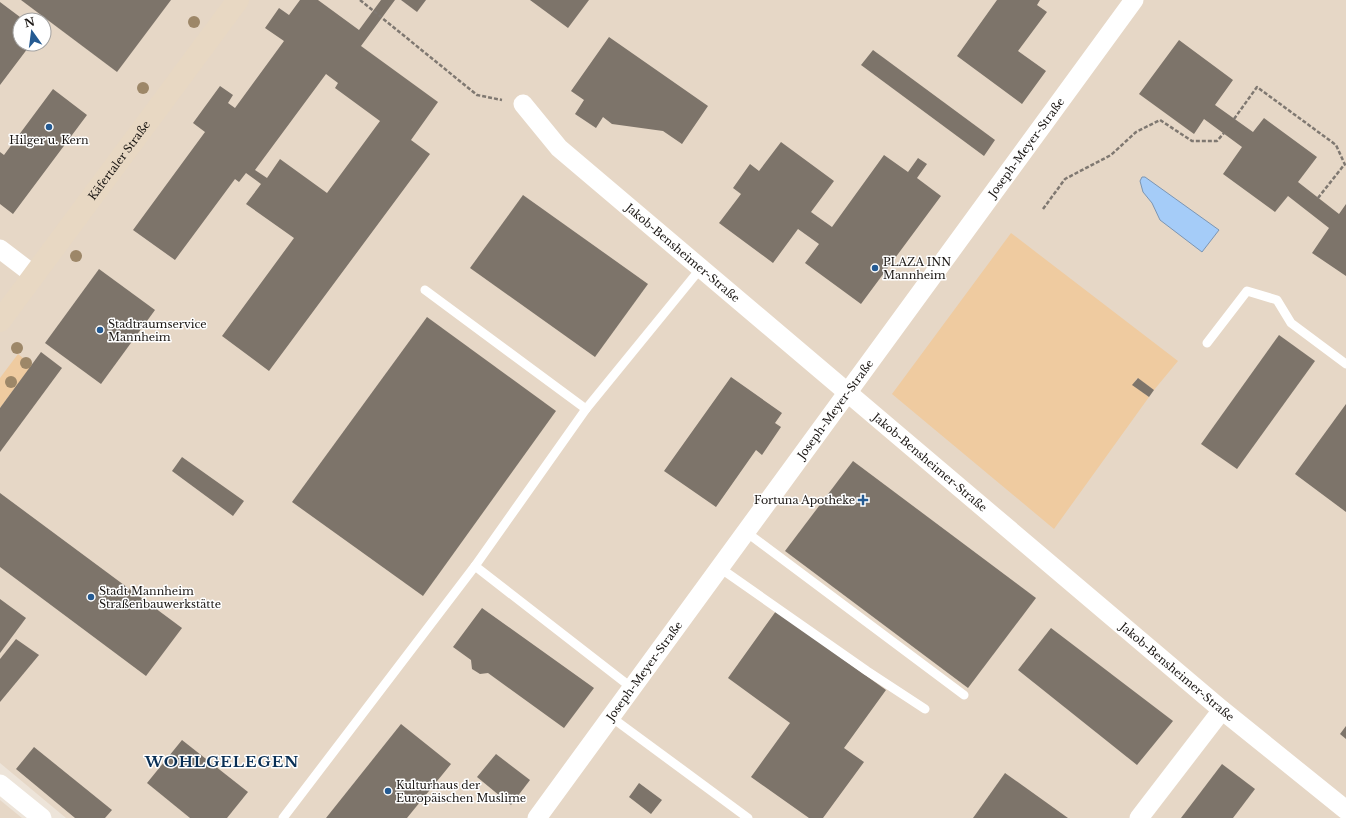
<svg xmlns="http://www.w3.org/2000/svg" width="1346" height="818" viewBox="0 0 1346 818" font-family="'Libre Baskerville',serif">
  <rect width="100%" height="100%" fill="#ede4d9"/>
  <g fill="#e6d7c6" fill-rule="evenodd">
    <path d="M0 0H1346V818H66L0 763ZM20 20H44V44H20Z"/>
    <path d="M0 800 22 818H0Z"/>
  </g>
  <g fill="#efcba0">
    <path d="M1011 233 1178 361 1154 390 1137 378 1133 385 1149 397 1054 529 892 394Z"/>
    <path d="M18 354 32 365 0 408V378Z"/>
  </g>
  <path fill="#a5ccf8" stroke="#7b95b3" d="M1142 177H1145L1219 230 1202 252 1160 220 1152 203 1143 192 1140 181Z"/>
  <g fill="#7d746a" fill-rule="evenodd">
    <path d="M21 0H171L117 72Z"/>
    <path d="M300 0H318L359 30 381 0H395L361 46 438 102 411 140 430 154 269 371 222 336 294 238 246 204 261 184 246 173 239 182 235 179 175 260 133 230 205 132 193 123 220 86 233 95 228 103 235 108 284 41 265 28 279 8 289 15ZM326 74 338 83 335 88 380 121 327 193 280 159 267 178 255 170Z"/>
    <path d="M401 0H426L417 12Z"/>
    <path d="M530 0H589L568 28Z"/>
    <path d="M997 0H1040L1037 5 1047 12 1018 51 1046 71 1022 104 957 56Z"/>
    <path d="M0 2 24 20H20V44H31L0 85Z"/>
    <path d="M609 37 708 106 682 144 663 131 612 124 603 117 596 128 575 114 584 100 571 91Z"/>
    <path d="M1179 40 1233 80 1215 105 1253 132 1264 118 1317 157 1298 182 1339 214 1346 204V276L1312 253 1329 228 1288 196 1275 212 1223 174 1242 147 1204 119 1194 134 1139 94Z"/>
    <path d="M873 50 995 140 984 156 861 65Z"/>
    <path d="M53 89 87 115 13 214 0 204V152L4 155Z"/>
    <path d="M781 142 834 181 811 212 832 227 884 155 908 172 918 158 927 164 917 178 941 196 861 304 805 263 819 244 798 229 773 263 719 223 741 194 733 188 750 164 759 171Z"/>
    <path d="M523 195 648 284 595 357 470 268Z"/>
    <path d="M99 269 155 310 101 384 45 343Z"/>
    <path d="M427 317 556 411 423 596 292 502Z"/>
    <path d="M1279 335 1315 361 1237 469 1201 444Z"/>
    <path d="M41 352 62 368 0 452V408Z"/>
    <path d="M731 377 782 413 775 423 781 427 762 455 756 450 716 507 664 471Z"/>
    <path d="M1138 378 1154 390 1149 397 1132 385Z"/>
    <path d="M1346 404V512L1295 474Z"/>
    <path d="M182 457 244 501 233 516 172 471Z"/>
    <path d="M853 461 1036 598 968 688 785 551Z"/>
    <path d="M0 493 182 628 146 676 0 567Z"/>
    <path d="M0 599 26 618 0 653Z"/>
    <path d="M482 608 594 688 564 728 488 673 480 674 472 669 471 660 453 647Z"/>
    <path d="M776 611 886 690 844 748 864 762 823 818H809L751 777 790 723 728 678Z"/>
    <path d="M1051 628 1173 721 1137 765 1018 670Z"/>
    <path d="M16 639 39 655 0 702V659Z"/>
    <path d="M401 724 451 764 407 818H326Z"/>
    <path d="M1346 726V739L1340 734Z"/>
    <path d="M182 740 248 792 227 818H190L147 783Z"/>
    <path d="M34 747 112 810 105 818H75L16 769Z"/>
    <path d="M496 754 530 780 511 805 477 777Z"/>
    <path d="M1222 764 1255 789 1233 818H1181Z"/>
    <path d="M1005 773 1068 818H973Z"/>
    <path d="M639 783 662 800 651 814 629 797Z"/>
  </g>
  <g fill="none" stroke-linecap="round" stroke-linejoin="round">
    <g stroke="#7f7871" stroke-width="2.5" stroke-dasharray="4 2" stroke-linecap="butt">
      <path d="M360 0 477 95 502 100"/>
      <path d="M1234 119 1257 87 1336 145 1346 167"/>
      <path d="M1318 198 1344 165"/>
      <path d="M1043 209 1065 179 1111 155 1136 132 1160 120 1192 141H1217L1224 133"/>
    </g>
    <g stroke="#fff" stroke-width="9">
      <path d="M425 290 586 409 475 566"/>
      <path d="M1207 343 1247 291 1277 300 1291 323 1346 364"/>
      <path d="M586 409 701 268"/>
      <path d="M746 532 964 695"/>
      <path d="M720 568 867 671 925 709"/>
      <path d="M611 717 748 818"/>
      <path d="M283 818 475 566 632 688"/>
    </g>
    <g stroke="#fff" stroke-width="19">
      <path id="s1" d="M523 104 559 148 1222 710 1346 810"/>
      <path d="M0 249 34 275"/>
      <path d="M0 784 42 818"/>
      <path id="s2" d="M537 818 1134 0"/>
      <path d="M1139 818 1222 710"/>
    </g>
    <path stroke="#e8d8c3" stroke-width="22" id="s3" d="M0 321 238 0"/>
  </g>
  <g fill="#9d8768">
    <circle cx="194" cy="22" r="6"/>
    <circle cx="143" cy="88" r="6"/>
    <circle cx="76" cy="256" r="6"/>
    <circle cx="17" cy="348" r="6"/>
    <circle cx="26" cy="363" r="6"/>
    <circle cx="11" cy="382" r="6"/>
  </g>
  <g fill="#245a92" stroke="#fff" stroke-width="1.5">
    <circle cx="49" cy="127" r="4"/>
    <circle cx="875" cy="268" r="4"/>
    <circle cx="100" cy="330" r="4"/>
    <path d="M861 494h4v4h4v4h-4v4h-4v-4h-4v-4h4z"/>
    <circle cx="91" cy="597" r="4"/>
    <circle cx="388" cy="791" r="4"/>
  </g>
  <g text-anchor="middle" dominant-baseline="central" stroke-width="3" stroke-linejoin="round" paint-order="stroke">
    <g font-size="11" fill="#1a1613" stroke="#fff" text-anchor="start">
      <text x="49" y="140" text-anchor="middle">Hilger u. Kern</text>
      <text x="883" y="262">PLAZA INN<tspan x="883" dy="13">Mannheim</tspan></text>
      <text x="108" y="324">Stadtraumservice<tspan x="108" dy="13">Mannheim</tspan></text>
      <text x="855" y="500" text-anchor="end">Fortuna Apotheke</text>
      <text x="99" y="591">Stadt Mannheim<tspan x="99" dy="13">Straßenbauwerkstätte</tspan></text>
      <text x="396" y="785">Kulturhaus der<tspan x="396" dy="13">Europäischen Muslime</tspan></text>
    </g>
    <g font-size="11" fill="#1a1613" stroke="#fff">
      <text stroke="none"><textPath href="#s2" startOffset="830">Joseph-Meyer-Straße</textPath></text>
      <text stroke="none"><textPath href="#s3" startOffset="200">Käfertaler Straße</textPath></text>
      <text stroke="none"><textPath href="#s1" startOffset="219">Jakob-Bensheimer-Straße</textPath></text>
      <text stroke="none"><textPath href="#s2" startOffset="506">Joseph-Meyer-Straße</textPath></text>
      <text stroke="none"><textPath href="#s1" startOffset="543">Jakob-Bensheimer-Straße</textPath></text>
      <text stroke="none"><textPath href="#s2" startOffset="182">Joseph-Meyer-Straße</textPath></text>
      <text stroke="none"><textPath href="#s1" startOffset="867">Jakob-Bensheimer-Straße</textPath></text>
    </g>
    <g font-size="15" font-weight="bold" letter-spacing="1" fill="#082e54" stroke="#fff">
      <text x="222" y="761">WOHLGELEGEN</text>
    </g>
  </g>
  <g transform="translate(32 32) rotate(346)"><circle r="19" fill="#ffffff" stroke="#a3a2a1"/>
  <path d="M0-3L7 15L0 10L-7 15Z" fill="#245a92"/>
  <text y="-6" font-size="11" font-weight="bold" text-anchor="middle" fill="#1a1613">N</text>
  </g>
</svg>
